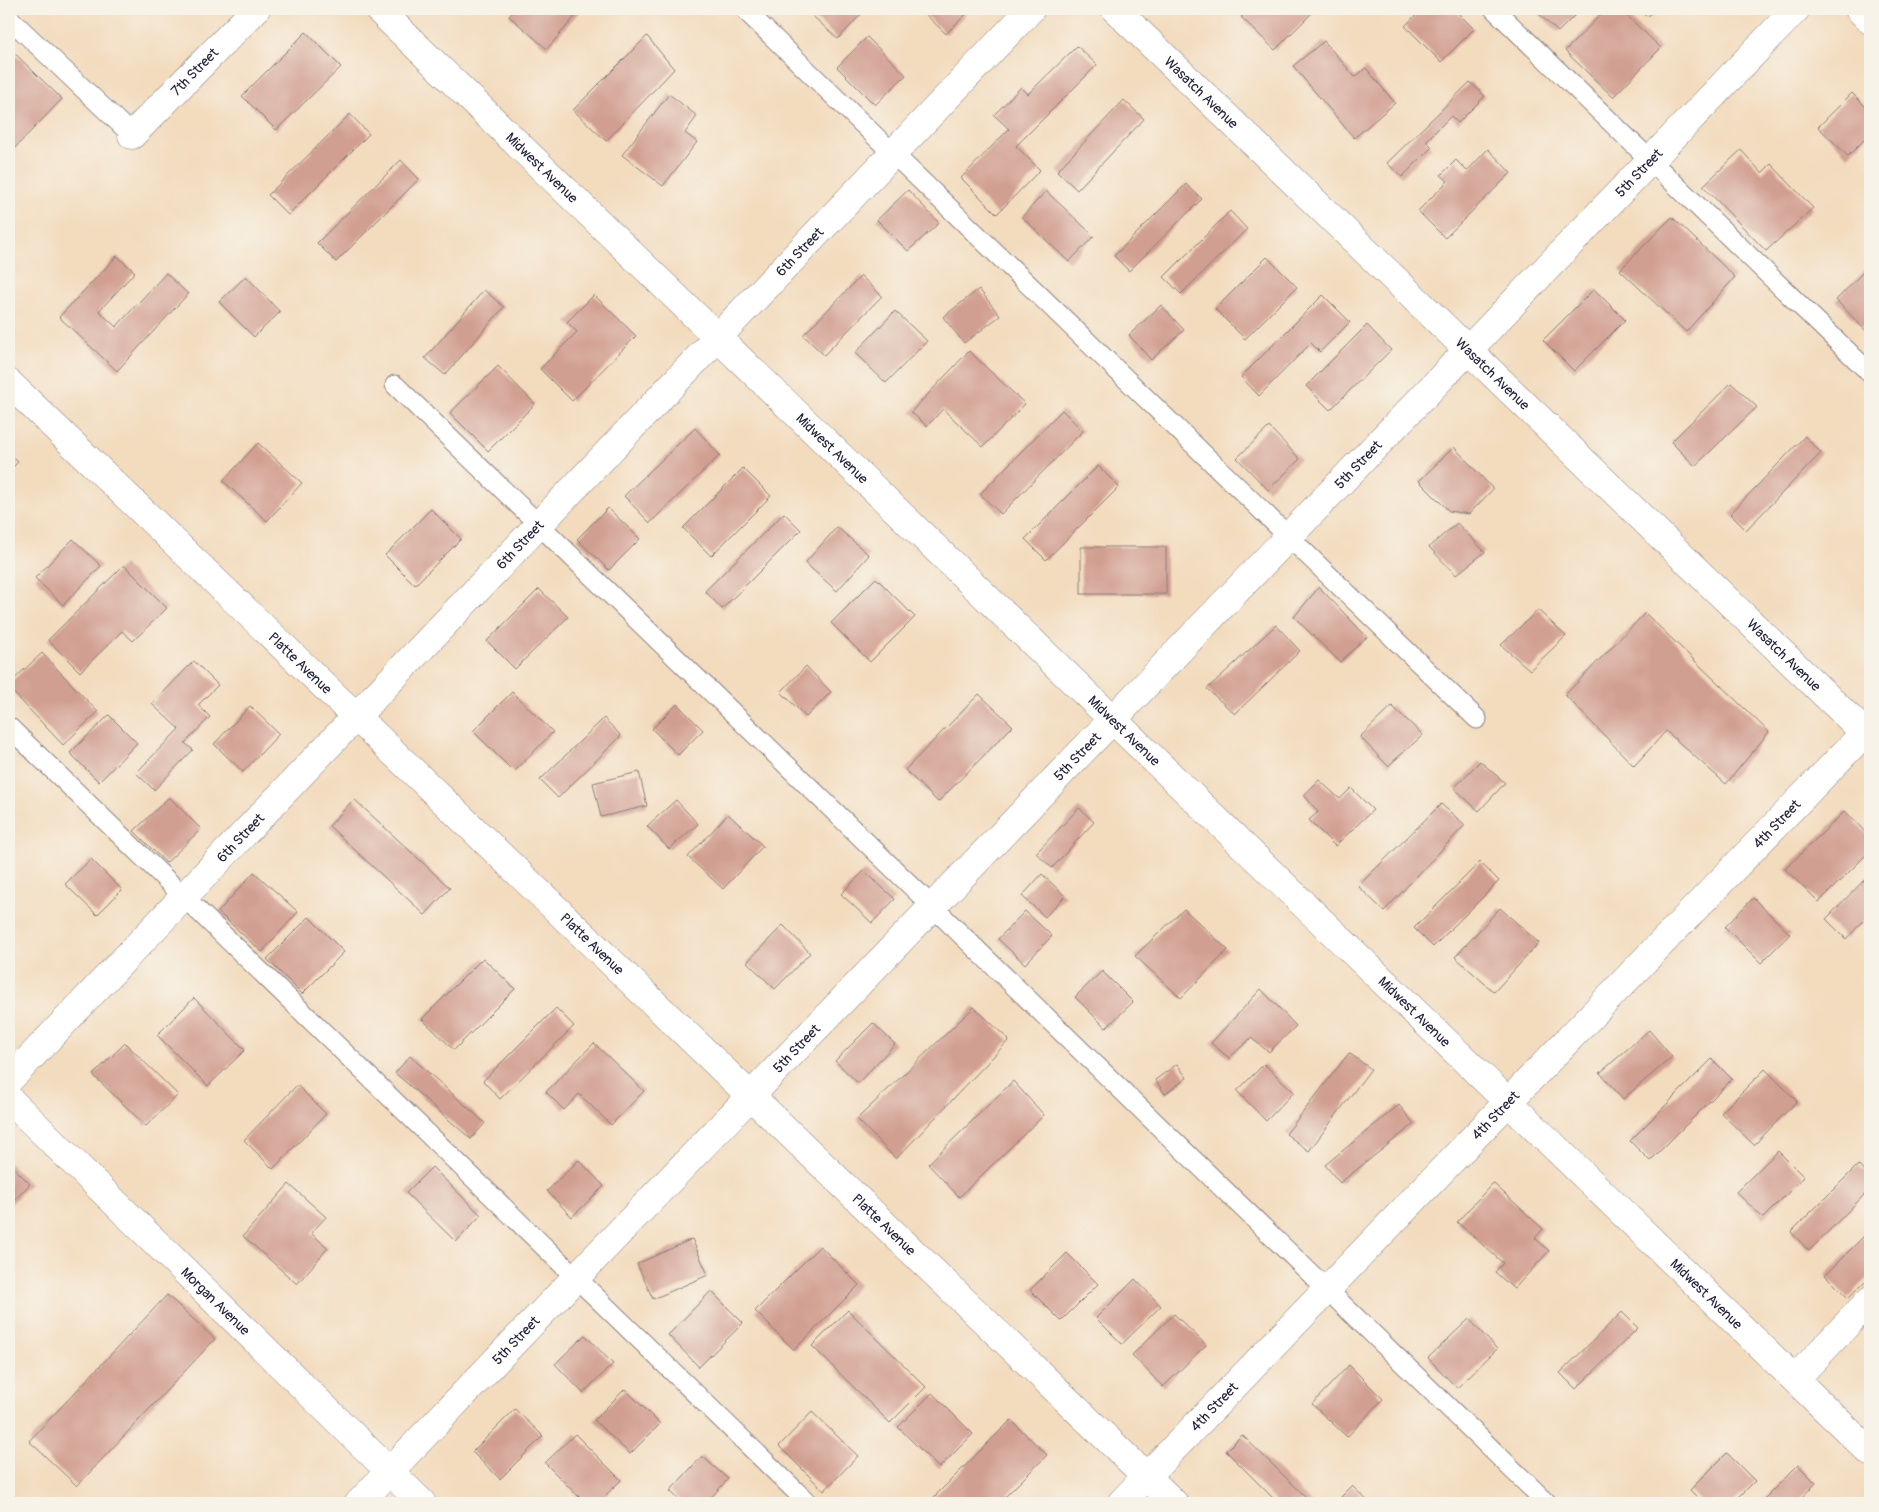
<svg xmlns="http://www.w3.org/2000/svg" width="1879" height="1512" viewBox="0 0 1879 1512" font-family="Pangolin,sans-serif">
  <rect width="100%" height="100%" fill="#f7f3e8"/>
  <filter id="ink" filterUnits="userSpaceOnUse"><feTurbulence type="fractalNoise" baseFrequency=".02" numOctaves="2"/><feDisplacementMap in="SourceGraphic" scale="10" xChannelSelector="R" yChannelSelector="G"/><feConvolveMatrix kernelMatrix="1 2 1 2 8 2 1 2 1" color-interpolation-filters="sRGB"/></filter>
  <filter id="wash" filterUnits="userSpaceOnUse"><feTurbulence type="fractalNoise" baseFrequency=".0096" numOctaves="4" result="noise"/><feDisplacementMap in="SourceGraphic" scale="20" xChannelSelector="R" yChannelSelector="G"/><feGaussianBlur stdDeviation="1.12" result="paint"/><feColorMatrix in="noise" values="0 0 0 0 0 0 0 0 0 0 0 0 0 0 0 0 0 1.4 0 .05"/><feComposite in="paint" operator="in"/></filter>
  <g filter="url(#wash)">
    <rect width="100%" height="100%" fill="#f3dbbe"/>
    <g id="blocks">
      <g fill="#d19f91">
        <path d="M516 9H576L579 12 547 49 509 16Z"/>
        <path d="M805 9H866L838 39Z"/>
        <path d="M920 9H971L946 34Z"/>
        <path d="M1249 9H1308L1312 13 1275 50 1241 17Z"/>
        <path d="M1422 9H1454L1474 29 1441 62 1405 26Z"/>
        <path d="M1534 9H1581L1558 32Z"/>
        <path d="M1606 9H1620L1661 48 1613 97 1565 51Z"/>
        <path d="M1638 9H1656L1647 17Z"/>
        <path d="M306 32 341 67 276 130 242 96Z"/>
        <path d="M647 36 674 69 606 141 573 110Z"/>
        <path d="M867 37 906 75 875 105 837 67Z"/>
        <path d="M1324 41 1355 77 1366 68 1395 103 1354 138 1293 66Z"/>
        <path d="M1077 46 1097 65 1016 146 1040 170 997 214 961 178 1009 129 994 115 1021 87 1028 94Z"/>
        <path d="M9 48 62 99 9 154Z"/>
        <path d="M1470 82 1485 96 1458 123 1451 116 1426 141 1432 147 1402 177 1387 163Z"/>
        <path d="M1852 93 1870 111V134L1848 156 1818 127Z"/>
        <path d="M669 94 697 116 685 133 697 142 663 186 622 155Z"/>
        <path d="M1124 100 1144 119 1077 190 1057 171Z"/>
        <path d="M350 114 369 134 288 215 268 195Z"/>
        <path d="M1488 149 1511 173 1445 238 1418 211 1448 181 1441 175 1456 160 1467 171Z"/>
        <path d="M1741 150 1762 173 1771 164 1813 208 1766 251 1703 186Z"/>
        <path d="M401 160 419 179 336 262 317 243Z"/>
        <path d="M1186 184 1202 199 1129 271 1114 256Z"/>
        <path d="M908 190 939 223 908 251 877 220Z"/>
        <path d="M1046 191 1094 236 1069 262 1022 217Z"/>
        <path d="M1230 211 1247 229 1181 294 1164 277Z"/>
        <path d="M1672 217 1735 277 1686 332 1620 270Z"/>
        <path d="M117 256 135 272 99 311 116 327 166 273 188 294 117 371 59 317Z"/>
        <path d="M1267 257 1297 287 1245 339 1215 309Z"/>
        <path d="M1866 269 1870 272V335L1836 300Z"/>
        <path d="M246 276 280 312 254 337 219 302Z"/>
        <path d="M861 276 882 296 824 355 803 335Z"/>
        <path d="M979 289 1000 316 964 343 943 317Z"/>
        <path d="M1594 289 1625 320 1574 371 1543 340Z"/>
        <path d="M484 290 504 307 445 375 425 358Z"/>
        <path d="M594 295 636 336 572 401 540 369 577 332 567 322Z"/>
        <path d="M1323 295 1350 322 1320 352 1311 343 1259 396 1241 377Z"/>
        <path d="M1161 305 1184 330 1151 360 1129 335Z"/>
        <path d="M895 311 927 341 886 383 855 353Z"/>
        <path d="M1367 325 1391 350 1330 410 1306 386Z"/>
        <path d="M969 351 1025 404 983 447 943 409 927 426 911 412Z"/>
        <path d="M498 366 535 404 488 451 450 413Z"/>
        <path d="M1731 383 1757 407 1695 466 1671 442Z"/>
        <path d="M1062 410 1083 431 1001 514 980 494Z"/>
        <path d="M1269 427 1300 459 1268 490 1237 458Z"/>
        <path d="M695 428 720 455 650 523 624 496Z"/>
        <path d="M1805 436 1821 453 1746 530 1730 514Z"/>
        <path d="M258 443 302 483 267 521 223 481Z"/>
        <path d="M1454 447 1493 489 1469 514 1449 511 1419 481Z"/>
        <path d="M9 453 18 462 9 471Z"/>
        <path d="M1098 466 1119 487 1046 560 1025 539Z"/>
        <path d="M743 468 771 496 711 556 683 528Z"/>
        <path d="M608 508 640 539 609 570 577 539Z"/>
        <path d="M431 509 461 539 415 585 385 555Z"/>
        <path d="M784 513 801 530 722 609 705 591Z"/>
        <path d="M1457 523 1485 552 1456 575 1429 547Z"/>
        <path d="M837 527 869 555 837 591 805 563Z"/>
        <path d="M73 539 101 566 63 605 35 578Z"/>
        <rect x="1081" y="547" width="85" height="47"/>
        <path d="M124 565 167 608 133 641 122 631 80 672 48 640Z"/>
        <path d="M876 578 915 617 870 662 831 623Z"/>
        <path d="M1319 587 1367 637 1340 662 1294 617Z"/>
        <path d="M539 589 568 617 515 669 487 641Z"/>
        <path d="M1538 610 1566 636 1530 670 1501 645Z"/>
        <path d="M1645 613 1769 732 1726 784 1666 731 1634 766 1565 695Z"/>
        <path d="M1276 625 1300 651 1235 714 1207 689Z"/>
        <path d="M42 653 98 712 63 745 9 688V684Z"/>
        <path d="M194 661 218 685 198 705 210 717 185 743 193 750 154 790 136 773 179 729 152 704Z"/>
        <path d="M806 666 831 692 806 717 781 692Z"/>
        <path d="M512 692 553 732 514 772 473 731Z"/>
        <path d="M979 694 1013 726 938 802 905 770Z"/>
        <path d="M677 704 703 730 678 755 652 729Z"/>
        <path d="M250 706 279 734 243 772 214 744Z"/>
        <path d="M1392 706 1423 735 1388 766 1360 737Z"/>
        <path d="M109 715 137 743 99 782 70 753Z"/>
        <path d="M604 718 621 736 558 798 540 780Z"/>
        <path d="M1480 761 1505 783 1479 811 1454 788Z"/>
        <path d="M639 772 647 806 601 817 593 783Z"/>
        <path d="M1319 780 1340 799 1351 788 1373 810 1335 846 1309 820 1318 812 1304 795Z"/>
        <path d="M169 797 201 829 166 863 134 831Z"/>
        <path d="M354 799 450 888 425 915 329 826Z"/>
        <path d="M676 800 698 824 669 849 647 826Z"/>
        <path d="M1441 804 1465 825 1384 911 1358 886Z"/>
        <path d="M1079 808 1094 822 1052 868 1036 853Z"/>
        <path d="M1845 811 1870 837V851L1819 902 1785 869Z"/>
        <path d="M728 814 763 846 723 889 688 857Z"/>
        <path d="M91 859 122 890 97 915 65 884Z"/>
        <path d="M1480 862 1499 881 1433 947 1414 928Z"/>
        <path d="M864 871 895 899 872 923 841 894Z"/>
        <path d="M254 872 298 912 262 952 218 912Z"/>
        <path d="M1042 874 1065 896 1045 917 1022 896Z"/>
        <path d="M1870 874V914L1846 939 1826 919Z"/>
        <path d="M1753 898 1790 934 1761 963 1725 927Z"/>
        <path d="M1500 908 1539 943 1494 992 1455 957Z"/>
        <path d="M1184 909 1228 950 1181 998 1135 956Z"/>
        <path d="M1025 911 1052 936 1025 964 998 939Z"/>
        <path d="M309 917 344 952 302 994 267 959Z"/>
        <path d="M783 925 810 953 775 989 747 962Z"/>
        <path d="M483 958 515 989 454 1050 422 1019Z"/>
        <path d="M1102 971 1133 1002 1106 1028 1075 997Z"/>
        <path d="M1261 989 1296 1026 1269 1052 1251 1038 1229 1058 1211 1043Z"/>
        <path d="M194 998 245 1050 208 1086 157 1035Z"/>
        <path d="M974 1007 1009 1040 896 1159 857 1119Z"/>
        <path d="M556 1008 574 1026 500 1099 483 1081Z"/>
        <path d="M873 1023 895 1044 858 1083 835 1061Z"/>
        <path d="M1649 1030 1672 1057 1623 1099 1600 1073Z"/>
        <path d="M125 1043 178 1095 146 1126 93 1075Z"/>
        <path d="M594 1043 644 1091 611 1125 579 1094 564 1110 546 1092Z"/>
        <path d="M1349 1053 1371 1069 1309 1151 1286 1134Z"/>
        <path d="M410 1056 485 1123 471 1139 395 1073Z"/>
        <path d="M1712 1059 1732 1079 1650 1161 1630 1141Z"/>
        <path d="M1177 1064 1187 1078 1165 1094 1155 1080Z"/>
        <path d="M1264 1064 1294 1092 1266 1121 1237 1091Z"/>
        <path d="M1765 1069 1797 1101 1754 1145 1721 1113Z"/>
        <path d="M1013 1081 1044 1115 959 1197 928 1164Z"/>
        <path d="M297 1085 326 1114 273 1169 244 1140Z"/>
        <path d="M1399 1105 1414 1124 1340 1183 1325 1165Z"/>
        <path d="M1778 1151 1804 1177 1763 1218 1736 1192Z"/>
        <path d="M579 1160 604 1186 572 1217 547 1191Z"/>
        <path d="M9 1163 30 1184 9 1206Z"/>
        <path d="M1858 1165 1870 1178V1189L1809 1251 1791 1232Z"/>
        <path d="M432 1167 481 1215 456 1242 406 1193Z"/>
        <path d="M1493 1183 1543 1229 1535 1238 1549 1251 1514 1289 1495 1272 1503 1263 1457 1222Z"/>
        <path d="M289 1184 326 1217 311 1233 328 1248 297 1284 243 1236Z"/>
        <path d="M1870 1230V1276L1848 1298 1825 1275Z"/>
        <path d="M692 1239 708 1275 653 1299 637 1264Z"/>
        <path d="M820 1246 859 1285 794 1350 755 1311Z"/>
        <path d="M1067 1253 1098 1284 1061 1321 1030 1290Z"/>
        <path d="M1135 1279 1161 1306 1122 1344 1096 1318Z"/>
        <path d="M711 1291 743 1323 699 1367 668 1335Z"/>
        <path d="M167 1295 215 1339 77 1486 29 1441Z"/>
        <path d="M848 1310 926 1387 890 1423 812 1346Z"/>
        <path d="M1622 1312 1638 1328 1576 1389 1560 1373Z"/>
        <path d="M1174 1314 1206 1345 1163 1387 1132 1355Z"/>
        <path d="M1469 1319 1497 1349 1457 1388 1428 1358Z"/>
        <path d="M585 1335 613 1364 583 1393 555 1364Z"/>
        <path d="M1349 1365 1383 1399 1347 1437 1312 1404Z"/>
        <path d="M625 1389 660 1424 630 1454 594 1420Z"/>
        <path d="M932 1393 973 1434 939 1468 898 1427Z"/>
        <path d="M515 1409 543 1436 500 1479 472 1452Z"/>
        <path d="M812 1412 858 1456 824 1491 779 1446Z"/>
        <path d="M1011 1420 1047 1455 999 1503H939L933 1498Z"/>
        <path d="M575 1434 621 1480 598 1503H585L545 1463Z"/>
        <path d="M1242 1435 1312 1503H1278L1226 1451Z"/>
        <path d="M1727 1453 1755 1481 1733 1503H1703L1690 1490Z"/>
        <path d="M702 1456 728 1479 706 1503H683L670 1491Z"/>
        <path d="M1798 1465 1816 1483 1796 1503H1760Z"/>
        <path d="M1352 1486 1370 1503H1335Z"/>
      </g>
    </g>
  </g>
  <g filter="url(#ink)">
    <use href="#blocks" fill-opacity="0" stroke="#8a7e7c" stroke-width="1"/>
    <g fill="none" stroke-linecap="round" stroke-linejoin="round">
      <g stroke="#8a7e7c" stroke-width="21">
        <g id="service">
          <path d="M1494 9 1870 373"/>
          <path d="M748 13 1477 719"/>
          <path d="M9 18 132 135"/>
          <path d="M395 385 1547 1503"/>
          <path d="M9 727 808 1503"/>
        </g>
      </g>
      <g stroke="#8a7e7c" stroke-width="29">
        <g id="minor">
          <path id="s1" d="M378 9 1870 1452"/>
          <path id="s2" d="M1115 9 1870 738"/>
          <path d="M1859 9 1870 20"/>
          <path id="s3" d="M132 135 256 9"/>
          <path id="s4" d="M9 383 1174 1503"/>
          <path id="s5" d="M9 1080 1031 9"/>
          <path id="s6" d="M9 1099 422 1503"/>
          <path d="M1795 1379 1870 1300"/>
          <path id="s7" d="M359 1503 1796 9"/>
          <path id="s8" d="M1121 1503 1870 727"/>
        </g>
      </g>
      <use href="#service" stroke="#fff" stroke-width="19"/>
      <use href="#minor" stroke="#fff" stroke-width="28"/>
    </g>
  </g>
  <g text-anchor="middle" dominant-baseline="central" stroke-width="4" stroke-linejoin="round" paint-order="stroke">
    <g font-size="14" fill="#22223b" stroke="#f7f3e8">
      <text stroke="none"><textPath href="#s3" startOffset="89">7th Street</textPath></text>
      <text stroke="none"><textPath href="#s2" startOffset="120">Wasatch Avenue</textPath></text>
      <text stroke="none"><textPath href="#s1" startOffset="228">Midwest Avenue</textPath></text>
      <text stroke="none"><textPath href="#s7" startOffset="1846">5th Street</textPath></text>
      <text stroke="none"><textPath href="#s5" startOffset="1145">6th Street</textPath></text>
      <text stroke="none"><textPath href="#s2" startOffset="525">Wasatch Avenue</textPath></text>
      <text stroke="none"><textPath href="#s1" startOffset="632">Midwest Avenue</textPath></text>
      <text stroke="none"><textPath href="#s7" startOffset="1441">5th Street</textPath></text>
      <text stroke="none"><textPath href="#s5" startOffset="740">6th Street</textPath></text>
      <text stroke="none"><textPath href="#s2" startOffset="930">Wasatch Avenue</textPath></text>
      <text stroke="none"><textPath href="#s4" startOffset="404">Platte Avenue</textPath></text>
      <text stroke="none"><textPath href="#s1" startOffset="1038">Midwest Avenue</textPath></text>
      <text stroke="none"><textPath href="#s7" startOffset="1036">5th Street</textPath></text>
      <text stroke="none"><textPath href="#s8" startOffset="944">4th Street</textPath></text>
      <text stroke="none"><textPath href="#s5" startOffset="335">6th Street</textPath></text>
      <text stroke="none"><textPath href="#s4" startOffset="809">Platte Avenue</textPath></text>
      <text stroke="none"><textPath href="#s1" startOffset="1442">Midwest Avenue</textPath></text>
      <text stroke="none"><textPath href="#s7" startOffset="631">5th Street</textPath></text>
      <text stroke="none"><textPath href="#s8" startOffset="539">4th Street</textPath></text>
      <text stroke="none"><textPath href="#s4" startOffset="1214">Platte Avenue</textPath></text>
      <text stroke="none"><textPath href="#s1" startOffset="1848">Midwest Avenue</textPath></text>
      <text stroke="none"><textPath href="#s6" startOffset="289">Morgan Avenue</textPath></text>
      <text stroke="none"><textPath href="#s7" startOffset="226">5th Street</textPath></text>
      <text stroke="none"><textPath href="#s8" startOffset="134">4th Street</textPath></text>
    </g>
  </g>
  <rect width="1879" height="1512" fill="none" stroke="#f7f3e8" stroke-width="30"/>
</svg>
